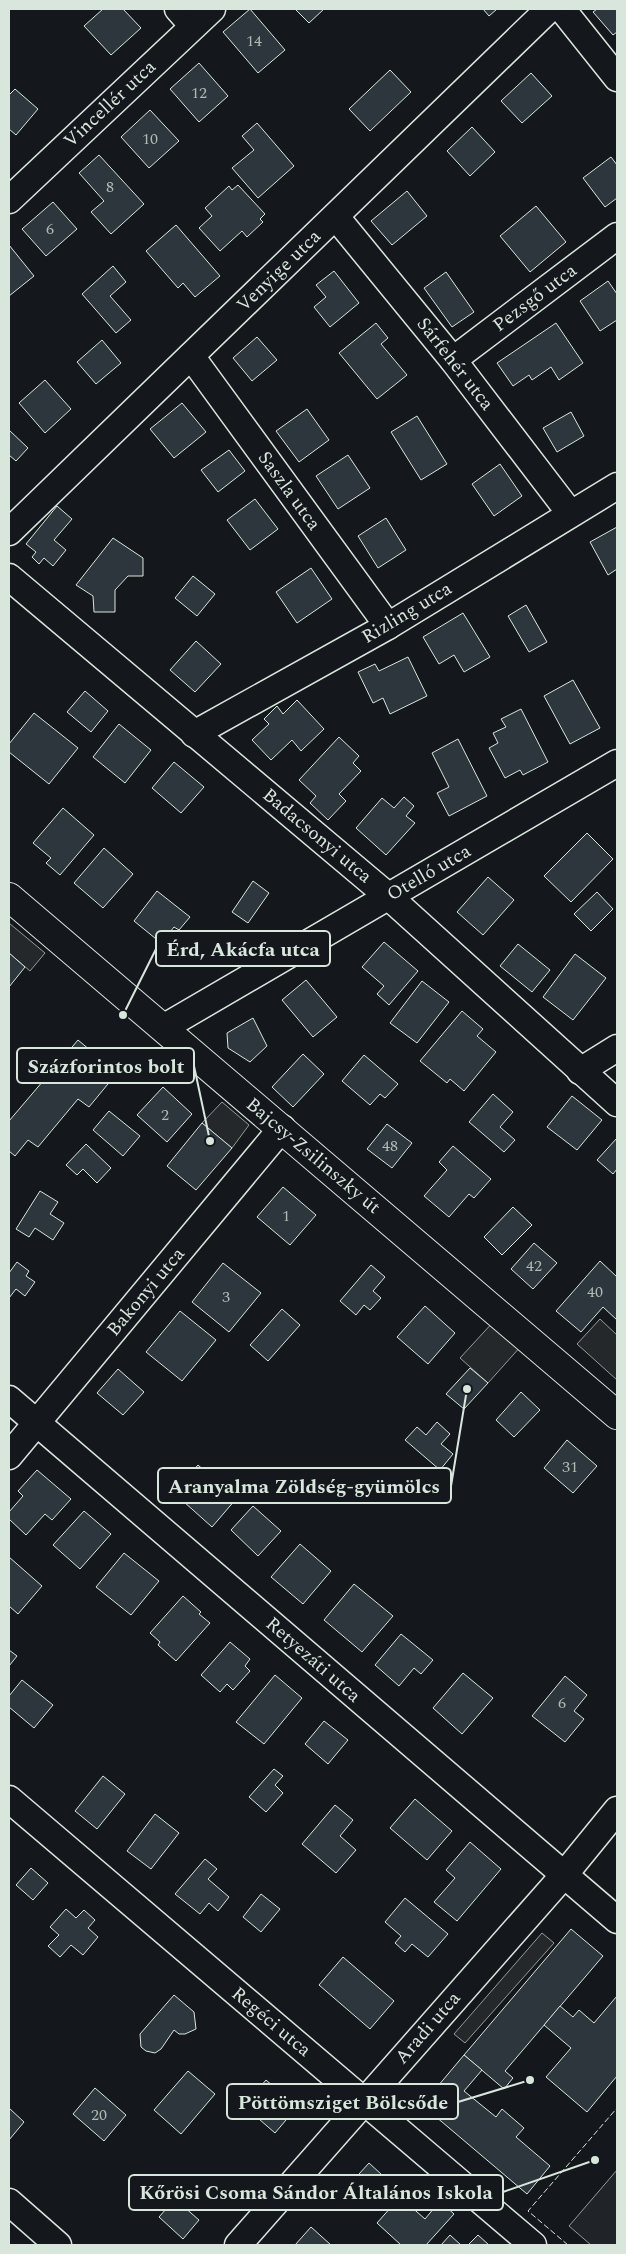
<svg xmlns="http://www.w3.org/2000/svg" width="626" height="2254" viewBox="0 0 626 2254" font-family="Spectral,serif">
  <rect width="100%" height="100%" fill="#14181c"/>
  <path fill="#202428" stroke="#939e99" d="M617 2170V2245H591L569 2226Z"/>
  <g fill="#24282b" stroke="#939e99">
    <path d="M9 923 45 953 30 971 9 953Z"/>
    <path d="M222 1102 249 1125 232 1148 202 1123Z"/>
    <path d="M600 1319 617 1335V1380L577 1344Z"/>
    <path d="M495 1320 522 1345 488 1383 460 1358Z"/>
    <path d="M542 1933 554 1943 465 2043 454 2034Z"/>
  </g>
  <g fill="#2c363c" stroke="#d8e6dc">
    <path d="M103 9H123L141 28 111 55 84 26Z"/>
    <path d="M250 9 285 50 258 73 223 32Z"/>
    <path d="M295 9H324L309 23Z"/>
    <path d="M483 9H497L489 16Z"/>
    <path d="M597 9H617V32L613 35 593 12Z"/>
    <path d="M199 63 228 96 199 122 170 89Z"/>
    <path d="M390 70 411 92 370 131 349 109Z"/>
    <path d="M531 73 552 96 522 123 501 101Z"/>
    <path d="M15 89 38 109 16 135 9 129V95Z"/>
    <path d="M150 110 179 141 149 168 121 137Z"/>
    <path d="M257 123 294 166 258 198 232 168 254 150 242 136Z"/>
    <path d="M472 127 495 152 470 176 447 151Z"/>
    <path d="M99 155 144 204 111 234 91 212 104 201 79 173Z"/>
    <path d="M611 157 617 165V198L605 207 583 178Z"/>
    <path d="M238 185 265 214 260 219 263 222 247 237 242 231 220 251 199 228 212 216 205 208 229 186 232 190Z"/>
    <path d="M407 191 427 216 392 245 371 221Z"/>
    <path d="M53 202 77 229 46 256 22 229Z"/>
    <path d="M536 206 566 242 530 272 500 236Z"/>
    <path d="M176 225 220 276 195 297 183 283 178 288 146 251Z"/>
    <path d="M9 245 34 276 9 296Z"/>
    <path d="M113 266 126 282 110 296 131 320 116 333 82 294Z"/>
    <path d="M334 271 359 303 330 327 314 307 326 297 316 285Z"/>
    <path d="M446 272 474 312 452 327 424 288Z"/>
    <path d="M608 281 617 294V320L600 331 580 301Z"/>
    <path d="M376 323 388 338 381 344 407 375 377 399 339 353Z"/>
    <path d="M556 323 583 363 559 380 551 367 532 380 529 375 513 386 497 363Z"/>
    <path d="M257 337 277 360 252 381 233 358Z"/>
    <path d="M102 340 121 363 96 384 77 362Z"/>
    <path d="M45 380 71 409 45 433 19 403Z"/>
    <path d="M182 403 206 432 174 458 150 429Z"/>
    <path d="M307 409 329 440 299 462 276 431Z"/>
    <path d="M571 412 584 436 557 452 543 428Z"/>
    <path d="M417 416 447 464 421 480 391 432Z"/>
    <path d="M9 430 28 448 16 461 9 455Z"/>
    <path d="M229 450 245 471 218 492 201 470Z"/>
    <path d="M348 455 370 488 338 509 316 476Z"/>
    <path d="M500 464 522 496 494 516 472 484Z"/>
    <path d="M255 499 278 529 250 550 227 520Z"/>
    <path d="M57 506 72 519 54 540 66 550 53 566 44 558 39 564 32 557 36 552 26 544Z"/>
    <path d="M386 518 406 550 378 568 358 536Z"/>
    <path d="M617 527V569L608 575 590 542Z"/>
    <path d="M113 538 143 558V576H128L115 590V612H94L93 596 76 585Z"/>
    <path d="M311 568 332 599 297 623 276 592Z"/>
    <path d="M193 576 215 594 197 616 175 598Z"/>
    <path d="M526 605 547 642 529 652 508 616Z"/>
    <path d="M463 613 490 657 464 672 454 655 439 664 423 637Z"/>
    <path d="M196 641 221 664 195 692 170 670Z"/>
    <path d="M408 657 427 696 390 714 383 698 373 703 358 672 375 664 379 671Z"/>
    <path d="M573 680 600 728 570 744 544 696Z"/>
    <path d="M85 691 108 711 91 732 67 712Z"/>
    <path d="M297 700 324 729 301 751 292 740 271 760 252 740 269 724 264 719 277 706 283 714Z"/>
    <path d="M521 709 548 762 523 775 520 770 505 778 489 748 498 743 493 733 506 727 501 719Z"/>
    <path d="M34 713 78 748 49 784 9 752V744Z"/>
    <path d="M119 724 151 750 125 783 93 757Z"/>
    <path d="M339 737 359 756 353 763 361 771 339 794 346 801 328 820 310 803 316 796 299 780Z"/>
    <path d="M458 739 487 796 449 816 437 793 449 787 432 753Z"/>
    <path d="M174 762 204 787 181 813 152 788Z"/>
    <path d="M404 797 414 806 406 816 415 823 386 855 356 828 382 798 394 808Z"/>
    <path d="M63 808 94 835 60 875 46 863 51 858 33 843Z"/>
    <path d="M587 833 613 859 571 902 544 876Z"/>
    <path d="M104 848 133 874 103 908 74 883Z"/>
    <path d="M488 877 514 900 483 935 457 912Z"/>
    <path d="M253 881 269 893 248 923 232 912Z"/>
    <path d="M157 891 190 917 179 930 174 927 161 943 134 921Z"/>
    <path d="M597 892 613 909 591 931 574 914Z"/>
    <path d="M384 942 418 971 389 1005 377 994 384 986 362 967Z"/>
    <path d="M518 944 550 970 532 992 500 966Z"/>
    <path d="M9 953 25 967 9 987Z"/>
    <path d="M575 954 606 978 573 1020 543 997Z"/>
    <path d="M306 980 337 1017 313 1037 282 1000Z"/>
    <path d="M422 981 449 1002 417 1043 390 1023Z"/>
    <path d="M462 1011 483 1029 477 1036 496 1052 464 1091 450 1079 447 1083 420 1061Z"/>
    <path d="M253 1018 267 1046 250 1062 228 1048 227 1033Z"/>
    <path d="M78 1040 117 1073 89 1107 78 1099 38 1147 28 1140 15 1156 9 1151V1121Z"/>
    <path d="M303 1054 324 1074 293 1107 272 1087Z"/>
    <path d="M364 1055 398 1084 385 1098 380 1094 370 1105 342 1081Z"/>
    <path d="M163 1087 192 1114 167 1142 137 1115Z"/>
    <path d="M493 1094 513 1112 500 1127 515 1140 504 1152 469 1122Z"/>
    <path d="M572 1096 602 1120 577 1150 547 1127Z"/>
    <path d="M109 1111 140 1136 123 1156 93 1130Z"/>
    <path d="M202 1123 232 1148 196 1190 167 1166Z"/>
    <path d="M387 1124 412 1143 392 1168 367 1149Z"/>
    <path d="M617 1138V1169L613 1174 597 1160Z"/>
    <path d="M86 1144 111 1168 97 1183 83 1169 77 1175 66 1165Z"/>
    <path d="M453 1146 491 1179 474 1198 469 1194 449 1217 424 1196 447 1170 439 1162Z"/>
    <path d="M283 1187 316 1215 290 1245 257 1217Z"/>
    <path d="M40 1191 58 1202 50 1214 64 1223 53 1240 35 1228 29 1237 16 1229Z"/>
    <path d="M513 1207 532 1225 502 1255 484 1237Z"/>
    <path d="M534 1243 557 1263 533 1289 511 1269Z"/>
    <path d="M600 1261 617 1277V1320L603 1307 581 1332 556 1311Z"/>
    <path d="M17 1262 29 1271 26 1276 35 1282 25 1296 16 1289 9 1298V1273Z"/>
    <path d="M223 1263 261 1293 229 1332 192 1302Z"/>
    <path d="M371 1265 385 1277 373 1291 381 1298 370 1310 364 1305 356 1315 340 1301Z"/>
    <path d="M425 1306 455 1333 428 1364 397 1337Z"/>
    <path d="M282 1309 300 1325 268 1361 250 1345Z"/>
    <path d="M180 1311 216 1340 182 1381 146 1352Z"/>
    <path d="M470 1368 488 1383 464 1409 446 1394Z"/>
    <path d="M118 1369 144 1392 123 1415 97 1393Z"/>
    <path d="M521 1392 540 1410 514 1437 496 1420Z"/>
    <path d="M437 1422 450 1434 441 1444 453 1454 440 1470 405 1440 417 1427 426 1435Z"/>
    <path d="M567 1440 597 1466 573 1493 544 1468Z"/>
    <path d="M198 1465 236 1499 212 1527 174 1493Z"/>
    <path d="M37 1470 71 1499 52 1520 45 1514 26 1535 9 1519V1512L23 1496 18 1491Z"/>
    <path d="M253 1506 281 1531 258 1556 231 1530Z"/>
    <path d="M84 1511 111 1534 80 1569 53 1545Z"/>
    <path d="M300 1544 331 1571 303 1604 271 1577Z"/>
    <path d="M124 1553 159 1581 131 1615 96 1587Z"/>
    <path d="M9 1557 42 1586 18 1614 9 1606Z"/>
    <path d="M354 1584 393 1616 362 1652 324 1620Z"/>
    <path d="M183 1596 201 1612 199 1614 210 1623 176 1661 158 1645 160 1642 150 1633Z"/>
    <path d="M401 1634 433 1660 421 1674 414 1668 399 1686 375 1665Z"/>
    <path d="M230 1642 250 1659 245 1666 250 1671 233 1690 227 1684 220 1692 201 1675Z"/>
    <path d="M9 1650 17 1656 9 1666Z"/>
    <path d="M463 1673 493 1698 462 1734 433 1708Z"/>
    <path d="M275 1675 302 1698 264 1744 236 1722Z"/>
    <path d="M565 1676 587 1695 574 1711 584 1719 565 1742 532 1716Z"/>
    <path d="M22 1680 53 1705 34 1728 9 1707V1696Z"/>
    <path d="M324 1721 348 1740 328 1764 305 1744Z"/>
    <path d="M274 1769 283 1776 275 1785 283 1793 266 1812 249 1797Z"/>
    <path d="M103 1776 125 1794 97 1829 75 1811Z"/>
    <path d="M415 1799 452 1831 427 1860 390 1828Z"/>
    <path d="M335 1805 353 1820 340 1836 356 1850 336 1873 302 1844Z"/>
    <path d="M155 1814 179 1833 151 1869 127 1851Z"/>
    <path d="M470 1842 501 1869 457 1921 434 1902 455 1878 446 1870Z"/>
    <path d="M205 1859 217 1869 208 1879 229 1897 218 1911 209 1903 200 1914 175 1894Z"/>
    <path d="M31 1868 48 1883 33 1900 16 1885Z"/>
    <path d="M261 1894 280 1909 261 1932 243 1917Z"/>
    <path d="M405 1898 448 1934 428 1957 412 1944 405 1952 395 1943 401 1936 385 1922Z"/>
    <path d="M66 1909 76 1918 84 1910 95 1920 88 1928 98 1937 83 1955 71 1945 60 1957 48 1946 59 1935 50 1927Z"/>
    <path d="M571 1929 603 1956 505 2071 513 2078 504 2089 464 2055Z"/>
    <path d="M343 1957 394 2001 370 2029 319 1985Z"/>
    <path d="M174 1995 194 2012 196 2029 185 2034H179L174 2030 161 2049 155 2053 146 2051 141 2047 140 2034Z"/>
    <path d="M617 1996V2076L587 2112 546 2077 571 2048 544 2025 560 2006 573 2017 579 2010 594 2023Z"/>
    <path d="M464 2055 482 2070 464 2091 496 2117 502 2109 524 2128 516 2137 550 2166 527 2194 422 2105Z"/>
    <path d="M188 2071 215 2094 181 2134 154 2110Z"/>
    <path d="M266 2080 297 2107 275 2133 244 2106Z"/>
    <path d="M95 2088 126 2115 104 2141 73 2114Z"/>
    <path d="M9 2108 24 2122 9 2140Z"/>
    <path d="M369 2163 394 2186 373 2208 349 2185Z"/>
    <path d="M400 2197 425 2219 440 2201 454 2214 426 2245H401L377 2223Z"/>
    <path d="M175 2199 199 2220 183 2239 159 2217Z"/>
    <path d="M311 2227 331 2245H295Z"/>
    <path d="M450 2235 461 2245H441Z"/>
    <path d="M478 2235 489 2245H468Z"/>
  </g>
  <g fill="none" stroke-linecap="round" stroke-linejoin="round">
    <g stroke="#d8e6dc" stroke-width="29">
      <g id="minor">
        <path d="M178 9 193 26"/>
        <path d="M562 9 617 78"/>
        <path d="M9 200 212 9"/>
        <path d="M336 217 453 360 570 513"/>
        <path d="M191 356 388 626"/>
        <path d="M453 360 617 236"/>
        <path d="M9 532 549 9"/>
        <path d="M9 577 388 896 617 1103"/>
        <path d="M194 734 388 626 617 486"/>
        <path d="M163 1028 617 763"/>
        <path d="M580 1071 617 1048"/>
        <path d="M9 1399 617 1920"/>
        <path d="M9 1456 282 1128"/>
        <path d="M9 1799 533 2245"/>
        <path d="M9 2202 58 2245"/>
        <path d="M238 2245 564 1875 617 1810"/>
      </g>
    </g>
    <g stroke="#d8e6dc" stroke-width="30">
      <path id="major" d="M9 897 617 1415"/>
    </g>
    <use href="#minor" stroke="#14181c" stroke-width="26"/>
    <use href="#major" stroke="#14181c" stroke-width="28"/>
    <path stroke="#d8e6dc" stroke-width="1" stroke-dasharray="6 2.5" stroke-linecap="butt" d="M568 2245 528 2211 617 2108"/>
  </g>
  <g text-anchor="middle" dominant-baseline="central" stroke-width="4" stroke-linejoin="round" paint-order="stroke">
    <g font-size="16" fill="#adbab4">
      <text x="254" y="41">14</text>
      <text x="199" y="93">12</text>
      <text x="150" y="139">10</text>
      <text x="110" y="187">8</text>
      <text x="50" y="229">6</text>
      <text x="165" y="1115">2</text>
      <text x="390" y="1146">48</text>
      <text x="286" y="1216">1</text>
      <text x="534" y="1266">42</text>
      <text x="595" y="1292">40</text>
      <text x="226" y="1297">3</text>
      <text x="570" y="1467">31</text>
      <text x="562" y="1703">6</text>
      <text x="99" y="2115">20</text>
    </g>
    <g font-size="19" fill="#d8e6dc" stroke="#14181c">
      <text transform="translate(110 104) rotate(-43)">Vincellér utca</text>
      <text transform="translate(279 271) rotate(-44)">Venyige utca</text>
      <text transform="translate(535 298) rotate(-37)">Pezsgő utca</text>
      <text transform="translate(455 364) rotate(52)">Sárfehér utca</text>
      <text transform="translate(289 491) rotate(54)">Saszla utca</text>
      <text transform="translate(407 613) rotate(-31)">Rizling utca</text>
      <text transform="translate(317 836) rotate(40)">Badacsonyi utca</text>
      <text transform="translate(429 873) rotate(-30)">Otelló utca</text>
      <text transform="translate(313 1156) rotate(40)">Bajcsy-Zsilinszky út</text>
      <text transform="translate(146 1292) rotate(-50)">Bakonyi utca</text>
      <text transform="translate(313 1660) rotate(41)">Retyezáti utca</text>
      <text transform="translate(271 2022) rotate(40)">Regéci utca</text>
      <text transform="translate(428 2028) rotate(-49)">Aradi utca</text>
    </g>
  </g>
  <path fill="none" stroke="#d8e6dc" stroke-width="2" d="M123 1015L156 949M210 1141L194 1066M467 1389L451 1486M530 2080L458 2102M595 2160L503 2192"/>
  <g fill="#d8e6dc" stroke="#14181c" stroke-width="2">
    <circle cx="123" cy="1015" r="5"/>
    <circle cx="210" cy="1141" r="5"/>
    <circle cx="467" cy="1389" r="5"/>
    <circle cx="530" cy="2080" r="5"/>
    <circle cx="595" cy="2160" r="5"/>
  </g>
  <g fill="#14181c" stroke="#d8e6dc" stroke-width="2">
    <rect x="156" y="931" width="174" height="35" rx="5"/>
    <rect x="17" y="1048" width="177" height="35" rx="5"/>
    <rect x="158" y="1468" width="293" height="35" rx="5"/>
    <rect x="227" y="2084" width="231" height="35" rx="5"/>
    <rect x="129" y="2175" width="374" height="35" rx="5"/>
  </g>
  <g font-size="20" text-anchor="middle" font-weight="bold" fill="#d8e6dc">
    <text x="243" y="956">Érd, Akácfa utca</text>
    <text x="106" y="1073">Százforintos bolt</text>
    <text x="304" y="1493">Aranyalma Zöldség-gyümölcs</text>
    <text x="343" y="2109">Pöttömsziget Bölcsőde</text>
    <text x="316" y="2199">Kőrösi Csoma Sándor Általános Iskola</text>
  </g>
  <rect width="626" height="2254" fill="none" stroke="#d8e6dc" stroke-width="20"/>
</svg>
